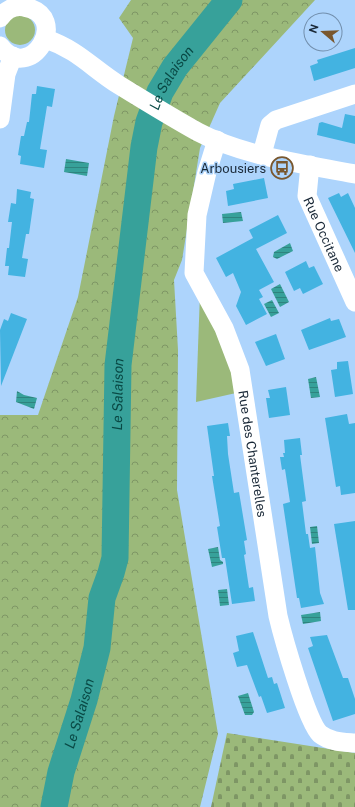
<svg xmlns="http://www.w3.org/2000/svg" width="355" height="807" viewBox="0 0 355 807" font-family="'Public Sans',sans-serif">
  <defs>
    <pattern id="forest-crowns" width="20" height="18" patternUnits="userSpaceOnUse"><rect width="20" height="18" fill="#9bb97a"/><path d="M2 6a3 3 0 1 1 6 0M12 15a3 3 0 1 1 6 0" fill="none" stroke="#7e9665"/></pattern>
    <pattern id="cemetery-stones" width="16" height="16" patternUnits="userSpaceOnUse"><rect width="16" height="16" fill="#9bb97a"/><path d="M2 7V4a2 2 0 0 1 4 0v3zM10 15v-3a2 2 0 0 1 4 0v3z" fill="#7e9665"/></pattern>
    <pattern id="water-rules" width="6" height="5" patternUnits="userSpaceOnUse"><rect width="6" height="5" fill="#37a19a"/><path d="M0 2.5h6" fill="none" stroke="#2e837e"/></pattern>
  </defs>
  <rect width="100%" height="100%" fill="#add4fc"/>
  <g fill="#9bb97a">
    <circle cx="20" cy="30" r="15"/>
    <path d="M200 293 232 372 236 393 196 402Z"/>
  </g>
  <path fill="url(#forest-crowns)" d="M131 0H315L220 103 200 148 182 260 174 280 178 350 177 490 218 734 200 807H0V415H38L78 297 114 116 133 38 119 18Z"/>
  <path fill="url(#cemetery-stones)" d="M227 733 355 753V807H211Z"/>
  <g fill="url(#water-rules)">
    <path d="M66 159 89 163 87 176 64 172Z"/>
    <path d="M241 212 243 221 223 223 222 214Z"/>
    <path d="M290 243 293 251 277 259 273 257 274 252Z"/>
    <path d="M280 284 289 302 280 307 271 289Z"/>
    <path d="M272 300 279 313 271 317 264 304Z"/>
    <path d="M316 377 320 397 311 398 308 379Z"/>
    <path d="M17 391 24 395 37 398 34 409 16 402Z"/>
    <path d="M317 526 319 543 312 544 310 527Z"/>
    <path d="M218 547 220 560 223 562V564L212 567 208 549Z"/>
    <path d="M227 589 229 605 220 606 218 590Z"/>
    <path d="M320 612 321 621 303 624 301 615Z"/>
    <path d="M248 693 254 712 252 715H245L238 696Z"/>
  </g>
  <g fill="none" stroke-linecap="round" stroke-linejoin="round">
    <path stroke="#37a19a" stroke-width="27" id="s1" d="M54 807 61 772 84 700 97 648 102 598 111 573 115 558 118 365 144 147 149 122 160 92 175 67 229 0"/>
  </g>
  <g fill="#43b3e1">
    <path d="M355 48V68L314 81 310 66 318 63 317 60Z"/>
    <path d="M37 86 55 89 52 107 47 106 40 149 47 150 44 168 20 164 21 156 18 155 21 136H24L27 122H29L32 94H36Z"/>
    <path d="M345 114 355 116V144L317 135 319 123 322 122 342 128Z"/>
    <path d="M264 178 268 198 228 206 226 191 234 189 233 184Z"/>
    <path d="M17 189 31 192 30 198 34 199 29 234H26L22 258 28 259 25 277 8 275 9 266H5L7 248H9L12 222H8L11 203 16 204Z"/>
    <path d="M339 193 341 197 348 193 355 208V253L328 198Z"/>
    <path d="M278 215 287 233 256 249 274 282 259 290 263 297 259 299 267 314 246 325 236 306 241 292 233 273 226 277 216 258 253 238 249 230Z"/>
    <path d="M306 261 309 268 314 266 323 284 303 294 300 288 294 291 285 272Z"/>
    <path d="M11 313 27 319 1 386 0 330 4 319 8 321Z"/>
    <path d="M330 318 331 321 339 319 346 337 309 350 301 330Z"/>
    <path d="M276 334 285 359 266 366 255 342Z"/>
    <path d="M348 361 353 394 335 397 331 370 337 369V362Z"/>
    <path d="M286 387 290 415 269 418 266 398H270L268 390Z"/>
    <path d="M347 414 349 424 355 423V493L341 495 340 486 336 487 325 418Z"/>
    <path d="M228 423 230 436H227L228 454 234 493 239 492 247 540 244 541 246 554 244 555 249 588 253 587 255 601 232 604 225 558H222L217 527 220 526 212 476H214L207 426Z"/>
    <path d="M300 438 302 455H300L306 501 302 502 306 534H308L310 548 315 547 320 593 324 604 301 608 299 598H297L283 504 290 502 285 469 282 470 280 457H284L283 453H285L284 440Z"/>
    <path d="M355 521V610H348L334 524Z"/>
    <path d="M253 632 268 678 272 677 274 684 277 683 285 708 267 713 261 696 259 697 247 665 237 667 233 653 239 651 236 636Z"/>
    <path d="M327 635 343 678H348L355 699V714L333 721 308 648 313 646 310 637Z"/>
  </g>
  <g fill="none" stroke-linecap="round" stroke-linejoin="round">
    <g stroke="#fff" stroke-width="19">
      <path d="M0 18C5 11 14 5 24 7 73 15 30 86 0 46"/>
      <path d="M46 39C78 50 92 68 119 85 145 101 171 117 198 132 243 156 304 164 355 174"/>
      <path d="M0 119 6 74 13 56"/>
      <path id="s2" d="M217 140 207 172 197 215 194 273 224 328 240 370 278 616C283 637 307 722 320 734 330 742 343 742 355 743"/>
      <path d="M262 154 270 125 276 120 355 94"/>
      <path id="s3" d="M310 165 307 196 355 302"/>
    </g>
  </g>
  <defs>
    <g id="bus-ring" transform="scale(1.15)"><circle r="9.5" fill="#add4fc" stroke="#79572e" stroke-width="1.5"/><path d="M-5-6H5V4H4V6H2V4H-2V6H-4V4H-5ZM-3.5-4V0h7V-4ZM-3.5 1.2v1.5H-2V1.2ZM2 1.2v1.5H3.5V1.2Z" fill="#79572e"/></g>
  </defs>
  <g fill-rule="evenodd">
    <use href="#bus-ring" x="282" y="168"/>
  </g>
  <g text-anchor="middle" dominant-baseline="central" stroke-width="3" stroke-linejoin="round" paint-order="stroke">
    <g font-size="13" fill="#192837" stroke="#add4fc" text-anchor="end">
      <text x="266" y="168">Arbousiers</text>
    </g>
    <g font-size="13" fill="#192837" stroke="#add4fc">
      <text stroke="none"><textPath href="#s3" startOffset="73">Rue Occitane</textPath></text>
      <text stroke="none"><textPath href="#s2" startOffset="328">Rue des Chanterelles</textPath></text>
    </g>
    <g font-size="14" font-style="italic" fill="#094945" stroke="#add4fc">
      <text stroke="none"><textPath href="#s1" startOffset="745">Le Salaison</textPath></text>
      <text stroke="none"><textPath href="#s1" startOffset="421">Le Salaison</textPath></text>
      <text stroke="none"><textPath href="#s1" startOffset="97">Le Salaison</textPath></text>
    </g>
  </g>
  <g transform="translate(323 32) rotate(289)"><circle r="19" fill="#add4fc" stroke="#728fad"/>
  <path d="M0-3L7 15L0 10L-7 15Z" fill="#79572e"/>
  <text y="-6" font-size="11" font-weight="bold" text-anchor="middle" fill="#192837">N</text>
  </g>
</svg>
